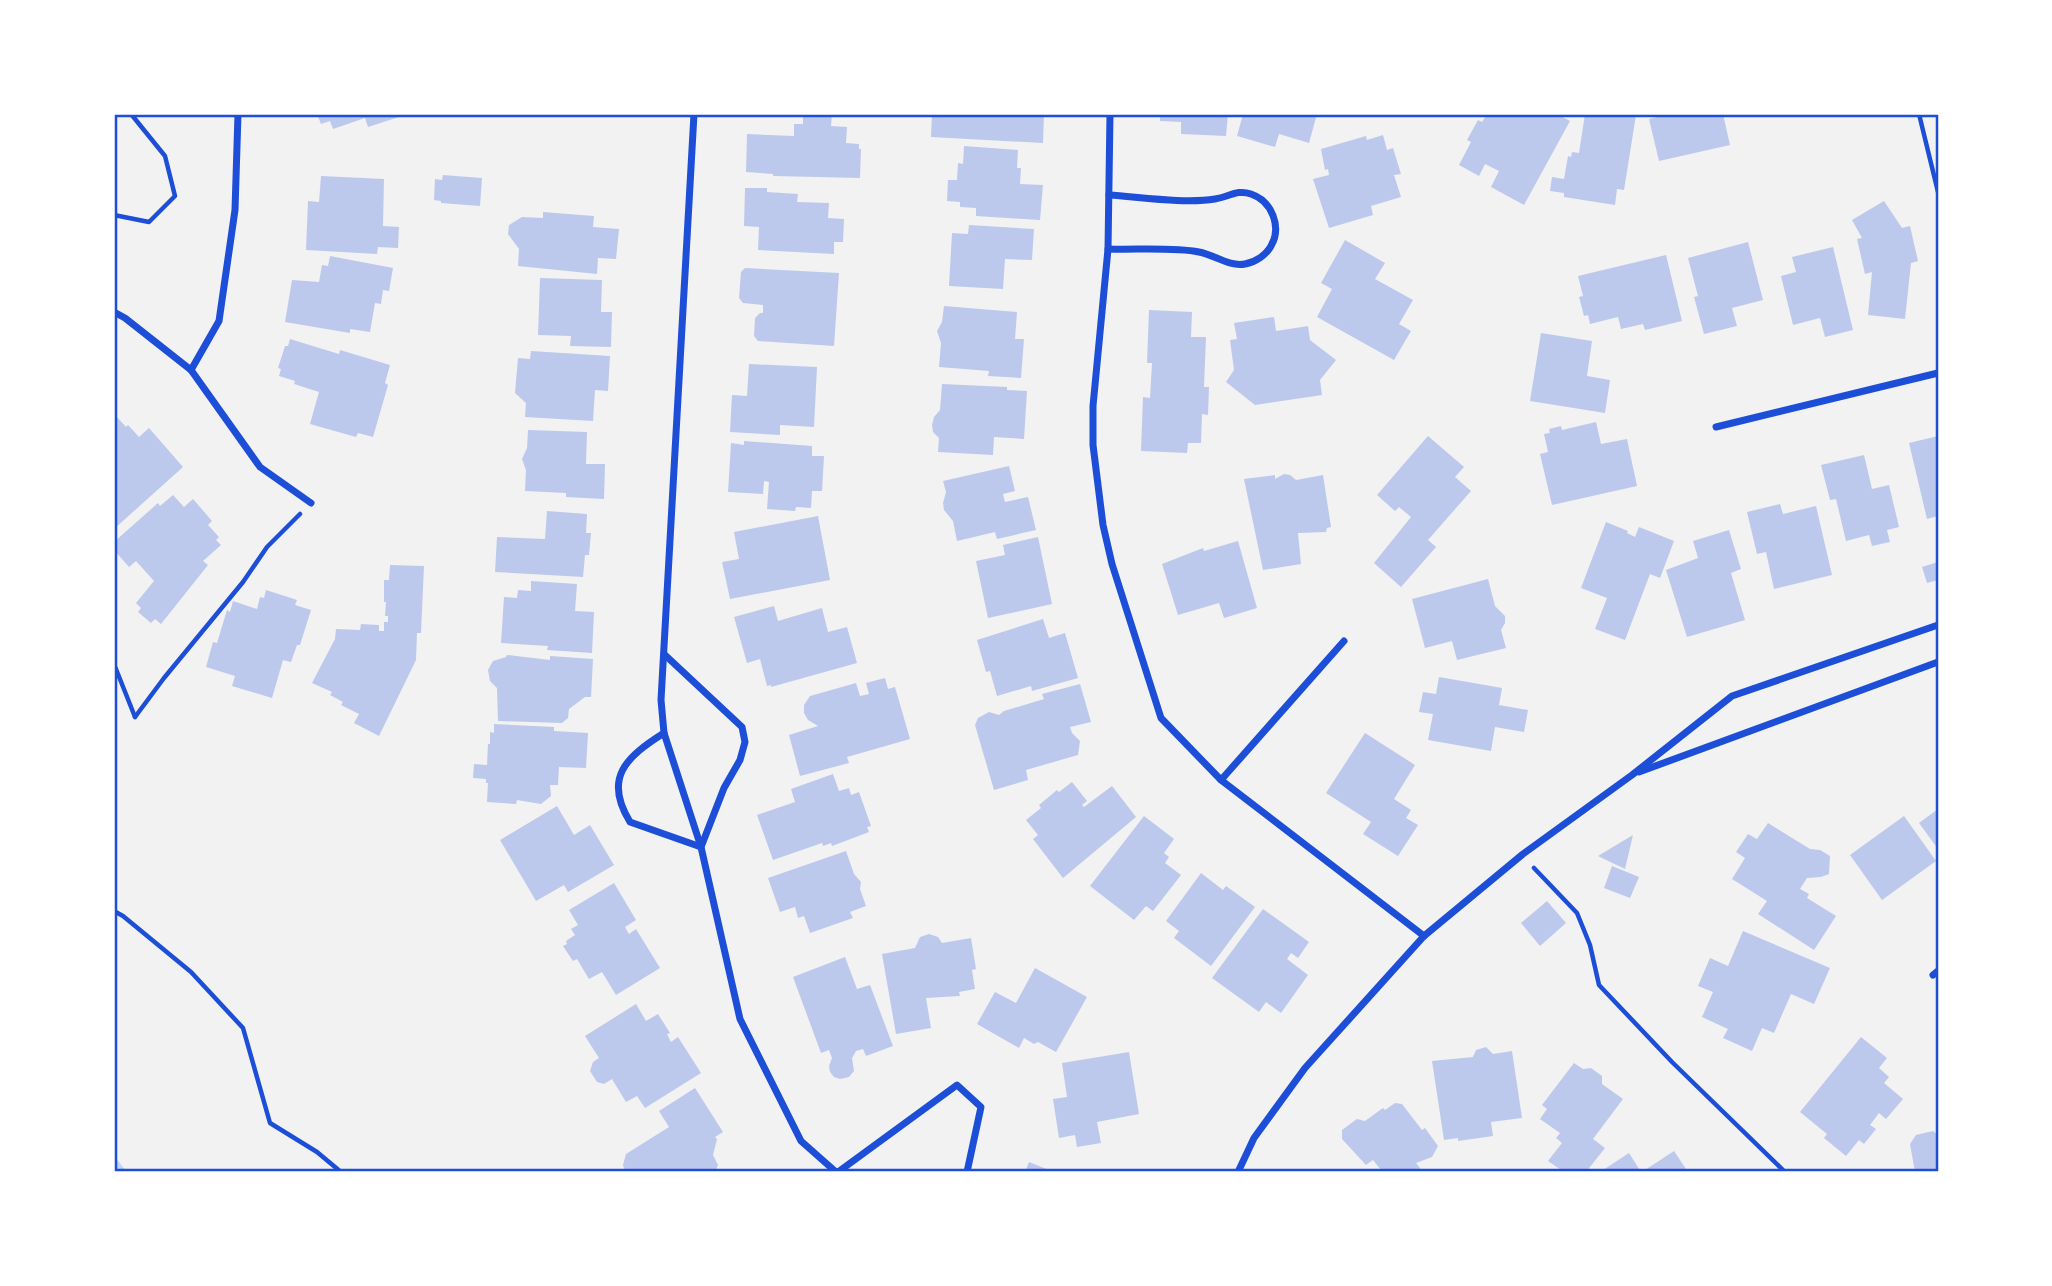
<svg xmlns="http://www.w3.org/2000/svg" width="2052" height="1286" viewBox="0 0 2052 1286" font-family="'Open Sans',sans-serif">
  <rect width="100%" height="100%" fill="#f2f2f2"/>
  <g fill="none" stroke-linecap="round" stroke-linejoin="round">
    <path stroke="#bfd3fe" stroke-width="9" d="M114 1163 121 1172"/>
  </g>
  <g fill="#bdc9ec">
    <path d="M317 114H398L399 117 368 127 365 118 333 129 330 121 321 124Z"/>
    <path d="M803 114H832L831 126 847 127 846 143 859 144V149H861L860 178 773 176V174L746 172 747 134 794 136V124H803Z"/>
    <path d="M932 114H1044L1043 143 931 137Z"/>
    <path d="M1160 114H1228L1226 136 1181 134V122L1160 121Z"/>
    <path d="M1243 114H1317L1309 143 1279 134 1275 147 1237 136Z"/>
    <path d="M1487 114 1514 116 1524 114 1528 116 1529 114H1557L1570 121 1524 205 1491 187 1499 171 1485 164 1479 176 1459 165 1471 142 1467 140 1478 120 1482 122Z"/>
    <path d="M1585 114 1636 115 1624 190 1617 189 1615 205 1564 197V193L1550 191 1552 177 1564 179 1568 156 1571 157 1572 152 1579 153Z"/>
    <path d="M1671 114H1723L1730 145 1659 161 1649 119Z"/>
    <path d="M1383 135 1387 150 1393 148 1401 174 1394 175 1401 197 1371 206 1373 215 1329 228 1313 179 1329 175 1328 169 1325 170 1321 149 1366 136 1367 140Z"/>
    <path d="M964 146 1018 150 1017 168H1021L1020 184 1043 185 1040 220 976 216V208L960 207V202L947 201 948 180H957L958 163 963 164Z"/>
    <path d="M443 175 482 178 480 206 441 203V201L434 200 435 179 442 180Z"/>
    <path d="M321 176 384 179 383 226 399 227 398 248 378 247 377 254 306 250 308 201 319 202Z"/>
    <path d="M745 188H767V192L798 194 797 202 829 203 828 218 844 219 843 242H834V254L758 250 759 227 744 226Z"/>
    <path d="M1884 201 1902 228 1910 226 1918 261 1911 263 1905 319 1868 315 1872 272 1865 274 1857 239 1862 238 1852 220Z"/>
    <path d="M543 212 594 216 593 227 619 229 616 259 598 258 597 274 518 266 519 249 508 234 509 225 522 217 543 218Z"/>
    <path d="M969 225 1034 229 1032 260 1005 259 1003 289 949 286 952 233 968 234Z"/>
    <path d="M1345 240 1385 263 1375 279 1413 300 1399 324 1411 331 1394 360 1317 317 1332 289 1321 283Z"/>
    <path d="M1748 242 1763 300 1732 308 1737 326 1704 334 1694 297 1698 296 1688 258Z"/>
    <path d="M1833 247 1853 330 1825 337 1820 318 1793 325 1781 276 1796 272 1792 257Z"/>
    <path d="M1666 255 1682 321 1645 330 1643 324 1621 329 1618 317 1590 324 1588 315 1584 316 1579 297 1583 296 1578 276Z"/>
    <path d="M330 256 393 268 389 291 383 290 381 304 375 303 370 332 350 329V333L285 322 292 280 319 282 322 265 328 266Z"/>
    <path d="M745 268 839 273 834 346 758 341 754 336 755 318 760 313H763V305L743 303 739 298 741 272Z"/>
    <path d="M540 278 602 280 601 312H612L611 347 570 346 571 336 538 335Z"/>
    <path d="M944 306 1017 312 1015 339H1024L1021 378 988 376 989 371 939 367 941 343 937 331 942 322Z"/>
    <path d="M1149 310 1192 312 1191 337H1206L1204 387H1209L1208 415 1202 414 1201 443H1188L1187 453 1141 451 1143 397 1150 398 1152 363H1147Z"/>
    <path d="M1274 317 1276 331 1308 326 1310 340 1336 360 1320 380 1322 395 1255 405 1226 382 1234 370 1230 340 1237 339 1234 323Z"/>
    <path d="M1541 333 1592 341 1587 376 1610 380 1605 413 1530 401Z"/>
    <path d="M290 339 339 354 340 350 390 365 385 383 388 385 373 437 358 433 356 437 310 424 319 392 294 384 295 381 279 376 281 369 278 368 285 346H288Z"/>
    <path d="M531 351 610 356 608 391 595 390 593 421 525 417 526 403 515 393 518 358 530 359Z"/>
    <path d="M749 364 817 367 814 427 780 425V435L730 432 732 395 747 396Z"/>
    <path d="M942 384 1007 387V390L1027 391 1024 439 994 437 993 455 938 452 939 438 933 432 932 425 934 417 940 410Z"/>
    <path d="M117 417 126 427 128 425 139 437 149 428 183 467 114 529V420Z"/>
    <path d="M1596 422 1601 444 1627 439 1637 486 1552 505 1540 454 1548 452 1544 434 1550 433 1549 429 1561 426 1562 430Z"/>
    <path d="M528 430 587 432 586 464H605L604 499 566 497V493L525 491 526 470 522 459 527 448Z"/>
    <path d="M1428 436 1464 467 1455 477 1471 491 1428 540 1436 547 1401 587 1374 563 1411 517 1399 507 1395 511 1377 495Z"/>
    <path d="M1938 436V516L1927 519 1909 443Z"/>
    <path d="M744 441 812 446V456H824L822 491H812L811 508 796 507 795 511 767 509 769 482 764 481 763 494 728 492 731 443 744 445Z"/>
    <path d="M1864 455 1872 489 1889 485 1899 527 1887 530 1890 542 1872 546 1869 535 1846 541 1836 499 1830 500 1821 465Z"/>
    <path d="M1009 466 1015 491 1003 494 1005 502 1028 497 1036 530 997 539 995 532 957 541 953 521 944 510 943 503 946 492 943 481Z"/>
    <path d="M1284 474 1290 475 1296 480 1323 475 1331 527 1327 528 1326 532 1298 533 1301 564 1263 570 1244 479 1275 475V479Z"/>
    <path d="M173 495 184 507 193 499 212 521 208 525 219 537 216 540 221 545 203 561 208 565 161 624 155 619 151 623 138 612 141 608 136 603 154 581 136 561 129 567 114 550V542L158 503 160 506Z"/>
    <path d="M1780 504 1783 514 1816 506 1832 575 1774 589 1766 552 1757 554 1747 512Z"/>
    <path d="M547 511 587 514 586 533H591L589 555H585L583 577 495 572 497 537 545 539Z"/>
    <path d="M818 516 830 580 730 599 722 562 739 559 734 532Z"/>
    <path d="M1606 522 1628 531 1627 533 1635 537 1639 527 1674 541 1660 578 1650 574 1625 640 1595 629 1607 598 1581 588Z"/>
    <path d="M1729 530 1741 569 1731 573 1745 620 1687 637 1666 570 1698 558 1693 541Z"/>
    <path d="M1038 537 1052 604 988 618 976 561 1005 555 1003 545Z"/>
    <path d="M1238 541 1257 608 1224 618 1219 603 1178 615 1162 564 1203 548 1204 551Z"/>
    <path d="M1938 562V580L1927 583 1922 567Z"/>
    <path d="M390 565 424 566 421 633H417L416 660 379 736 354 723 359 714 341 705 343 702 330 695 332 692 312 683 335 639 336 629 360 630 361 624 379 625V631H384V622H388V616H385L386 602H384V580H389Z"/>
    <path d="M1488 579 1495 606 1505 616V623L1501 630 1506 648 1457 660 1452 641 1425 648 1412 599Z"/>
    <path d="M531 581 577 584 575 611 594 612 592 653 547 650 548 646 501 643 504 597 517 598 518 590 531 591Z"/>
    <path d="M266 590 297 600 295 605 311 610 300 645H297L291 662 283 660 272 698 232 686 235 676 206 667 213 642 217 643 227 610 230 612 233 601 257 609 260 597 264 598Z"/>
    <path d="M774 606 778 621 822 608 828 632 847 627 857 663 771 687V685L767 686 760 659 747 663 734 617Z"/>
    <path d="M1043 619 1049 638 1065 633 1078 678 1032 691 1031 686 997 696 990 671 986 672 977 640Z"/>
    <path d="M507 655 550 660V656L593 659 591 697H585L569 709 568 718 562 723 498 721 497 688 490 681 488 670 493 661 506 657Z"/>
    <path d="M1439 677 1502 688 1499 705 1528 710 1524 732 1495 727 1491 751 1428 740 1433 714 1419 712 1423 692 1436 694Z"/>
    <path d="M885 678 888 689 895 687 910 739 847 757 849 763 800 776 789 735 818 726 808 720 804 713V705L810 696 856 683 860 696 869 694 866 683Z"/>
    <path d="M1080 684 1091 722 1070 727 1072 733 1080 741 1078 755 1026 770 1028 780 994 790 975 725 978 718 989 712 999 715 1004 711 1044 699 1042 694Z"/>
    <path d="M494 724 554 727V731L588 733 586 768 559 767 558 785H550L551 796 541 804 517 800 516 804 487 802 488 783H486V779L473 778 474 764 487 765 488 744H490V732L494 733Z"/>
    <path d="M1365 733 1415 765 1394 799 1411 810 1406 818 1418 825 1398 856 1363 834 1371 822 1326 793Z"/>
    <path d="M833 774 839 791 849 788 851 795 859 792 871 826 867 827 869 832 832 846 831 843 823 846 822 843 773 860 757 815 795 802 791 789Z"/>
    <path d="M1072 782 1087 801 1082 805 1084 807 1112 786 1136 817 1063 878 1033 839 1038 835 1026 820 1041 808 1039 805 1057 790 1059 792Z"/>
    <path d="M557 806 574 835 590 825 614 865 568 892 564 885 536 901 500 840Z"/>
    <path d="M1938 809V849L1919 823Z"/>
    <path d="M1144 816 1174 839 1164 853 1169 857 1165 863 1181 875 1153 911 1146 906 1134 920 1090 886Z"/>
    <path d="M1904 816 1936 861 1882 900 1850 855Z"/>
    <path d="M1768 823 1810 849 1820 850 1830 856 1829 874 1821 877 1807 878 1800 889 1809 894 1807 898 1836 916 1814 950 1758 914 1767 901 1732 879 1745 858 1736 852 1748 834 1757 839Z"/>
    <path d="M1633 835 1625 869 1598 856Z"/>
    <path d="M846 851 854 874 861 882 860 889 866 906 850 912 853 918 810 933 804 916 798 918 795 907 780 912 768 878Z"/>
    <path d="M1612 866 1639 877 1630 898 1604 888Z"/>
    <path d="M1201 873 1223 890 1226 886 1255 907 1211 966 1174 938 1179 931 1166 921Z"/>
    <path d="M614 883 636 920 625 927 629 934 636 929 660 968 616 995 602 972 589 979 577 959 573 961 563 946 567 944 566 941 575 935 571 929 578 925 569 910Z"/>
    <path d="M1547 901 1566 923 1540 946 1521 923Z"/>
    <path d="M1263 909 1309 942 1298 958 1291 953 1287 959 1308 975 1281 1013 1266 1002 1259 1012 1212 978Z"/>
    <path d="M1743 931 1830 968 1814 1004 1791 994 1774 1033 1762 1028 1752 1051 1723 1038 1728 1029 1702 1017 1713 992 1698 986 1710 958 1728 966Z"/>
    <path d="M929 934 938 937 942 943 971 938 976 969 972 970 975 989 959 992 960 996 926 998 931 1028 896 1034 882 954 915 948 920 937Z"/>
    <path d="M845 957 857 989 870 985 893 1046 866 1056 863 1049 856 1051 852 1058 854 1071 849 1077 840 1079 834 1077 830 1072 829 1066 832 1058 829 1050 821 1053 793 977Z"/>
    <path d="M1035 968 1087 997 1056 1052 1038 1042 1034 1044 1024 1038 1019 1048 977 1024 995 992 1016 1003Z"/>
    <path d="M636 1004 646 1021 658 1014 670 1033 667 1034 671 1042 678 1037 701 1073 645 1108 637 1096 626 1102 612 1079 604 1084 597 1082 590 1071 593 1062 599 1058 585 1036Z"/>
    <path d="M1861 1037 1887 1058 1879 1068 1889 1077 1884 1083 1903 1099 1886 1119 1879 1113 1870 1125 1876 1129 1864 1144 1859 1140 1846 1156 1824 1138 1827 1134 1800 1112Z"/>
    <path d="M1486 1047 1493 1054 1512 1051 1522 1118 1491 1122 1493 1136 1458 1141V1138L1444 1140 1432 1061 1473 1057 1476 1050Z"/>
    <path d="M1129 1052 1139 1114 1097 1122 1101 1143 1077 1147 1075 1135 1059 1138 1053 1099 1067 1097 1062 1063Z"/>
    <path d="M1574 1063 1583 1069 1591 1068 1602 1076V1084L1623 1099 1593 1139 1605 1148 1586 1172H1564L1548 1161 1562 1143 1556 1138 1560 1133 1540 1119 1547 1109 1542 1105Z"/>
    <path d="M695 1088 723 1132 715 1137 717 1139 713 1155 718 1165 715 1172H625L623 1165 626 1154 669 1127 659 1111Z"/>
    <path d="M1395 1103 1402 1104 1422 1130 1425 1128 1438 1146 1432 1157 1416 1163 1423 1172H1378L1381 1170 1373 1160 1366 1165 1342 1139V1130L1357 1119 1365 1121 1383 1108 1385 1110Z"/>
    <path d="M1933 1131 1938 1135V1172H1915L1910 1144 1916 1135Z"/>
    <path d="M1674 1151 1688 1172H1642Z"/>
    <path d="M1629 1153 1641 1172H1600Z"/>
    <path d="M1029 1162 1054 1172H1025Z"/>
  </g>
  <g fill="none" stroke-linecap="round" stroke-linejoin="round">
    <g stroke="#1d4ed8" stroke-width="4.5">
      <path d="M1919 114 1938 192"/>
      <path d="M114 215 149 222 175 196 165 156 131 114"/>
      <path d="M114 664 135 717"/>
      <path d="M135 717 164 678 243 582 267 547 300 514"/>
      <path d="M1534 868 1577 913 1590 945 1599 985 1672 1062 1785 1172"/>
      <path d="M114 911 123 916 191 972 243 1028 270 1123 317 1152 341 1172"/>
    </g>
    <g stroke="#1d4ed8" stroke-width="7">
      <path d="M694 114 661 700 664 733 701 847 740 1019 801 1141 836 1172"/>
      <path d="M1110 114 1108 249 1093 406V445L1103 525 1112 564 1161 718 1221 780 1424 936"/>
      <path d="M1108 249C1136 250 1173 247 1199 252 1215 255 1229 267 1245 264 1256 262 1266 255 1271 246 1282 227 1272 201 1251 194 1237 189 1229 197 1215 199 1185 204 1140 197 1109 195"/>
      <path d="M114 312 125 318 191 370 260 467 311 503"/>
      <path d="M191 370 219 321 235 210 238 114"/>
      <path d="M1716 427 1938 373"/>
      <path d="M664 733C626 757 603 778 630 822L701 847 724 788 740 760 745 742 742 727 665 655"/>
      <path d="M1639 772 1938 662"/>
      <path d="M1221 780 1344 641"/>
      <path d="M1933 975 1938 971"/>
      <path d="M838 1172 957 1085 981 1107 967 1172"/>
      <path d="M1238 1172 1254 1138 1305 1068 1424 936 1523 854 1632 775 1732 696 1938 625"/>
    </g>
  </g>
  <rect width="2052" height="1286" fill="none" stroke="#ffffff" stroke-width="231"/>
  <rect x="116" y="116" width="1821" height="1054" fill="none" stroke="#1d4ed8" stroke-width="2.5"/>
</svg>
